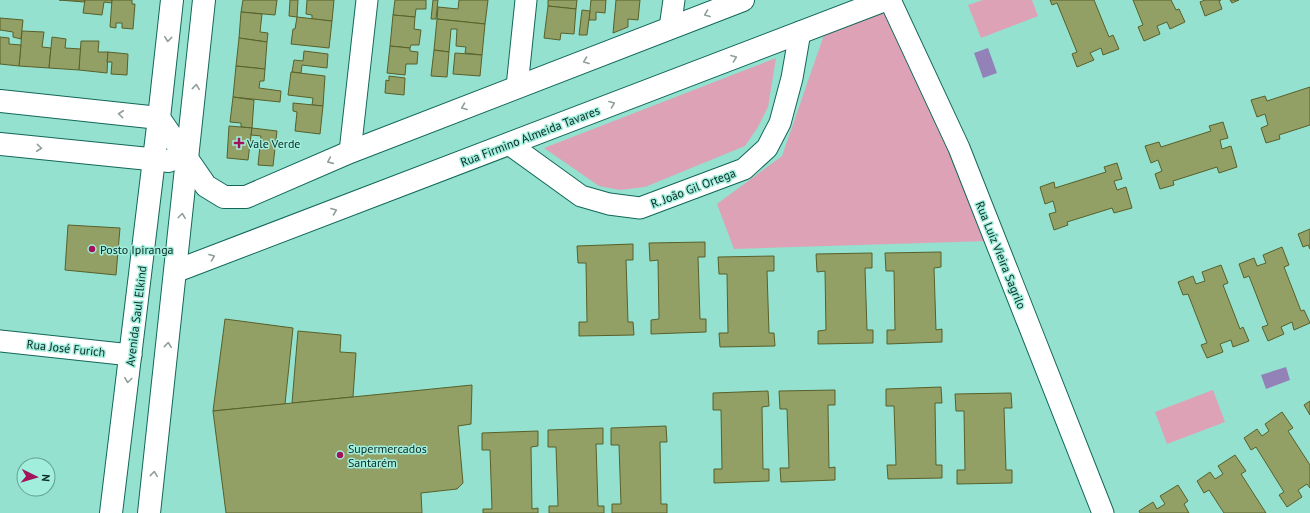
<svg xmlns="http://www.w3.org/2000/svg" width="1310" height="513" viewBox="0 0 1310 513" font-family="'PT Sans',sans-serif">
  <rect width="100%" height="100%" fill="#95e1d0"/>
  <g fill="#dda2b5">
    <path d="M983 0H1032L1038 16 981 38 968 5Z"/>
    <path d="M889 10 989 241 734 249 717 204 782 156 825 32Z"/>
    <path d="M776 58 768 107 758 127 745 146 645 187 620 190 599 186 544 148Z"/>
    <path d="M1213 390 1225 422 1167 444 1155 412Z"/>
  </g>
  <g fill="#9382b8">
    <path d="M988 48 997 73 983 78 974 53Z"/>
    <path d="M1286 367 1290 380 1266 389 1261 375Z"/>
  </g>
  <g fill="#929f65" stroke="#57612a">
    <path d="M59 0H85L84 2Z"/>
    <path d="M85 0H112V3L104 2 102 15 83 13Z"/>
    <path d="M112 0H132V4H135L133 29 122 28V23H116V28L110 27Z"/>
    <path d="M243 0H277L275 15 241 12Z"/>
    <path d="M290 0H298L297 17 289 16Z"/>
    <path d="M307 0H334L332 21 312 19V15L306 14Z"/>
    <path d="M395 0H426V9H416L415 17 393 15Z"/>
    <path d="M433 0H438L436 19H431Z"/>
    <path d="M459 0H488L485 24 437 19 438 7 458 9Z"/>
    <path d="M548 0H577L576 9 548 6Z"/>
    <path d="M591 0H606L605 13 596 12V20H589Z"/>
    <path d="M616 0H640L638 20 628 19V27L613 33Z"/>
    <path d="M1050 0H1094L1109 37 1113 35 1119 49 1103 55 1101 48 1090 53 1094 60 1077 67 1072 54 1077 52 1057 3 1052 5Z"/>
    <path d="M1133 0H1171L1176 10 1179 9 1185 22 1170 29 1167 22 1157 26 1160 34 1144 41 1138 27 1143 25Z"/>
    <path d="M1205 0H1221L1219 1 1222 9 1205 16 1200 2Z"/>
    <path d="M1230 0H1239L1232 3Z"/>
    <path d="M548 6 576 9 574 34 561 33 560 40 544 38Z"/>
    <path d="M582 10 590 11 587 35H579Z"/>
    <path d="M241 12 262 14 260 32 268 33 267 42 239 38Z"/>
    <path d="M393 15 415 17 414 29 421 30 419 45H411L410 48 390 46Z"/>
    <path d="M297 17 332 21 329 48 291 44 293 29H295Z"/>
    <path d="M0 18 23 20 21 39 13 37V32L0 30Z"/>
    <path d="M437 19 485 24 482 55 465 53 466 47 456 46 457 29H451L449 52 434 50Z"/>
    <path d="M22 31 44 32 42 47 51 48 49 68 19 66Z"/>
    <path d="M0 37 9 38V44L21 45 19 66 0 64Z"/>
    <path d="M52 37 66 39 65 48 81 49 79 70 49 68Z"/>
    <path d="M239 38 267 42 265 69 236 66Z"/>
    <path d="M81 41H99L98 52H108L107 73 79 70Z"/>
    <path d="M390 46 410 48V51L418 52 417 64H406L405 75 387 73Z"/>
    <path d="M434 50 449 52 447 77 431 76Z"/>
    <path d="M304 51 328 54 327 68 302 65 301 73 292 72 294 60 303 61Z"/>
    <path d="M108 52 128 54 127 75 111 74 112 62H107Z"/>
    <path d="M455 53 482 55 480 76 453 74Z"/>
    <path d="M236 66 265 69 264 81H260L259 88 281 91 280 102 233 97Z"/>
    <path d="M291 72 325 76 323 106 312 105 313 98 288 95Z"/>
    <path d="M389 76 405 78 404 95 385 93 386 80 389 81Z"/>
    <path d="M1310 87V125L1279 135 1280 139 1266 143 1261 128 1268 125 1265 114 1257 117 1251 100 1265 96 1267 101Z"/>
    <path d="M233 97 254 100 252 128 241 127V123L230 122Z"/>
    <path d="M293 103 323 106 320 134 295 131 297 112 293 111Z"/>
    <path d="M1223 122 1228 138 1220 140 1222 149 1231 146 1237 167 1219 173 1217 167 1173 181 1174 185 1160 189 1155 174 1162 171 1158 160 1151 163 1145 146 1159 142 1161 147 1211 131 1209 126Z"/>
    <path d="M229 126 252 128 248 160 227 158Z"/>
    <path d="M252 128 277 131 273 166 258 165 261 136 251 135Z"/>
    <path d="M1117 163 1122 179 1114 181 1117 190 1126 187 1132 208 1114 213 1112 208 1067 222 1068 225 1054 230 1049 214 1056 212 1053 201 1045 204 1040 187 1054 182 1055 188 1106 172 1104 167Z"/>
    <path d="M68 225 120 228 116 275 65 270Z"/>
    <path d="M1310 229V249L1308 245 1303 247 1298 234Z"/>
    <path d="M705 242V257H698L700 319H706V332L651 334V320L659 319 658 260 650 261 649 243Z"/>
    <path d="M633 244V260H626L628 322H633L634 335 579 336V322H587L586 263H578L577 246Z"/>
    <path d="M1282 247 1289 265 1284 267 1301 311 1304 310 1310 323 1294 330 1292 322 1281 327 1284 334 1268 341 1262 327 1268 325 1249 276 1244 278 1239 264 1254 258 1257 266 1266 263 1263 255Z"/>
    <path d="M941 252V267L934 268 936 330 942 329V342L887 344V330H895L894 271H886L885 253Z"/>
    <path d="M872 253V268H865L867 330H873V343L818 344V331L826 330 825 271 817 272 816 254Z"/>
    <path d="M774 256V271H767L769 333H774L775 346 720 347 719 333H728L727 274H719L718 257Z"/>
    <path d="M1221 265 1228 283 1223 285 1240 329 1243 327 1249 341 1233 347 1231 340 1220 344 1223 352 1207 358 1201 345 1207 343 1188 294 1183 295 1178 282 1193 276 1196 284 1205 281 1202 272Z"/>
    <path d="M225 319 293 328 285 404 213 411Z"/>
    <path d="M298 331 341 335 340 352 356 353 353 397 292 403Z"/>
    <path d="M472 385 471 424 458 426 463 483 457 489 421 493 422 513H226L213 411Z"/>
    <path d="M941 387 942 403H935L936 465H942V478L888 479 887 465H896L894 406H886V389Z"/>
    <path d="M835 390V405H828L829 468 835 467V480L781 482 780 468H789L787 409H780L779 391Z"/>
    <path d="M768 391 769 406 762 407 763 469H769V481L714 483V469H722L721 410H713V393Z"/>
    <path d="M1011 393 1012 408H1004L1006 470H1012V483L957 484V470H965L964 411H956L955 394Z"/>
    <path d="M1310 401V415L1304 405Z"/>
    <path d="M1282 412 1293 428 1288 431 1310 465V488L1307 484 1298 490 1302 497 1287 507 1279 495 1284 492 1256 447 1251 450 1244 438 1257 429 1262 436 1269 431 1265 424Z"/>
    <path d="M666 426 667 442H660L661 504H667V513H612V504H621L619 445H611V428Z"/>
    <path d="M603 428V444H596L598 506H604V513H549V506H558L556 447H548V430Z"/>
    <path d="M538 431V446L531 447 532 509 538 508V513H483V509H492L490 450H482V433Z"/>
    <path d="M1235 455 1246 471 1241 474 1266 513H1224L1209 490 1204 493 1197 481 1210 472 1215 479 1223 474 1218 466Z"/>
    <path d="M1178 485 1188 501 1184 504 1189 513H1140L1139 511 1153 502 1157 509 1165 504 1160 496Z"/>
  </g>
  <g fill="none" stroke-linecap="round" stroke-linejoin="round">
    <g stroke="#126759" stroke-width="23">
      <g id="street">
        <path d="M890 0 959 148 1103 513"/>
        <path d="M670 28 674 0"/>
        <path d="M517 87 526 0"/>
        <path d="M509 144 581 196 609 204 640 208 744 169 767 148 780 123 792 78 800 32"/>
        <path d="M350 152 367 0"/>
        <path d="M0 341 131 355"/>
      </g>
    </g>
    <g stroke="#126759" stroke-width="24">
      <g id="secondary">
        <path d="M0 101 159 118 206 186 224 197H246L350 152 743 0"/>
        <path d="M0 144 169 161"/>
        <path d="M176 271 885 0"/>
        <path d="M111 513 159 118 172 0"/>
        <path d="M149 513 204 0"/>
      </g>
    </g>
    <use href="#street" stroke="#fff" stroke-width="21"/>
    <use href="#secondary" stroke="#fff" stroke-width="22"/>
  </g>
  <defs><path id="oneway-chevron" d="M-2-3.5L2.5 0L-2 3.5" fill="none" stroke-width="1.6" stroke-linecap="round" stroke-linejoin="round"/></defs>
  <g stroke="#909f9c">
    <use href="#oneway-chevron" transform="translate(707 14) rotate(159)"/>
    <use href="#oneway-chevron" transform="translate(168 39) rotate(96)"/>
    <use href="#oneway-chevron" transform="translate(734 58) rotate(-21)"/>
    <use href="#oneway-chevron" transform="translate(586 61) rotate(159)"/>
    <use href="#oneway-chevron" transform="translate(196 87) rotate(-84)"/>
    <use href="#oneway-chevron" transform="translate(612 104) rotate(-21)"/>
    <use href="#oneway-chevron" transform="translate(464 107) rotate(159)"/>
    <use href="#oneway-chevron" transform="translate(121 114) rotate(-174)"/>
    <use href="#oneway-chevron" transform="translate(39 148) rotate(6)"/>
    <use href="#oneway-chevron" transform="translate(330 161) rotate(156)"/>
    <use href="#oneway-chevron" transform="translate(334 211) rotate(-21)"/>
    <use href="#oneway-chevron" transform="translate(182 216) rotate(-83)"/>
    <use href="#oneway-chevron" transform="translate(212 257) rotate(-21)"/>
    <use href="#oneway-chevron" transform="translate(168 345) rotate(-84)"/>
    <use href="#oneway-chevron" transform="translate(128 380) rotate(97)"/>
    <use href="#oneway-chevron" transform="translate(154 474) rotate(-84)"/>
  </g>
  <g fill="#a2135a" stroke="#a2eedd" stroke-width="1.5">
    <path d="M237 137h4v4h4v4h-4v4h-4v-4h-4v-4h4z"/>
    <circle cx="92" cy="249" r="4"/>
    <circle cx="340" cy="455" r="4"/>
  </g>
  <g text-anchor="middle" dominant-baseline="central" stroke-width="3" stroke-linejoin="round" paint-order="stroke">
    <g font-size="12" fill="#092a24" stroke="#a2eedd">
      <text transform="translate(530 136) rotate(-21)">Rua Firmino Almeida Tavares</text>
      <text transform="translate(693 188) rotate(-21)">R. João Gil Ortega</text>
      <text transform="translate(1001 255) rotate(68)">Rua Luíz Vieira Sagrilo</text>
      <text transform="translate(136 316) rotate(-83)">Avenida Saul Elkind</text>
      <text transform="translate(66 348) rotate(6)">Rua José Furich</text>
    </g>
    <g font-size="12" fill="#092a24" stroke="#a2eedd" text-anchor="start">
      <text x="247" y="143">Vale Verde</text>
      <text x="100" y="249">Posto Ipiranga</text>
      <text x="348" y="448">Supermercados<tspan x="348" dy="14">Santarém</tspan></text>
    </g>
  </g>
  <g transform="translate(36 477) rotate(95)"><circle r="19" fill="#a2eedd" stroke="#65a093"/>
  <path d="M0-3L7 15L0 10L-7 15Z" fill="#a2135a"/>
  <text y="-6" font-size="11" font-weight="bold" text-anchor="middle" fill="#092a24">N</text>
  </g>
</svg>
